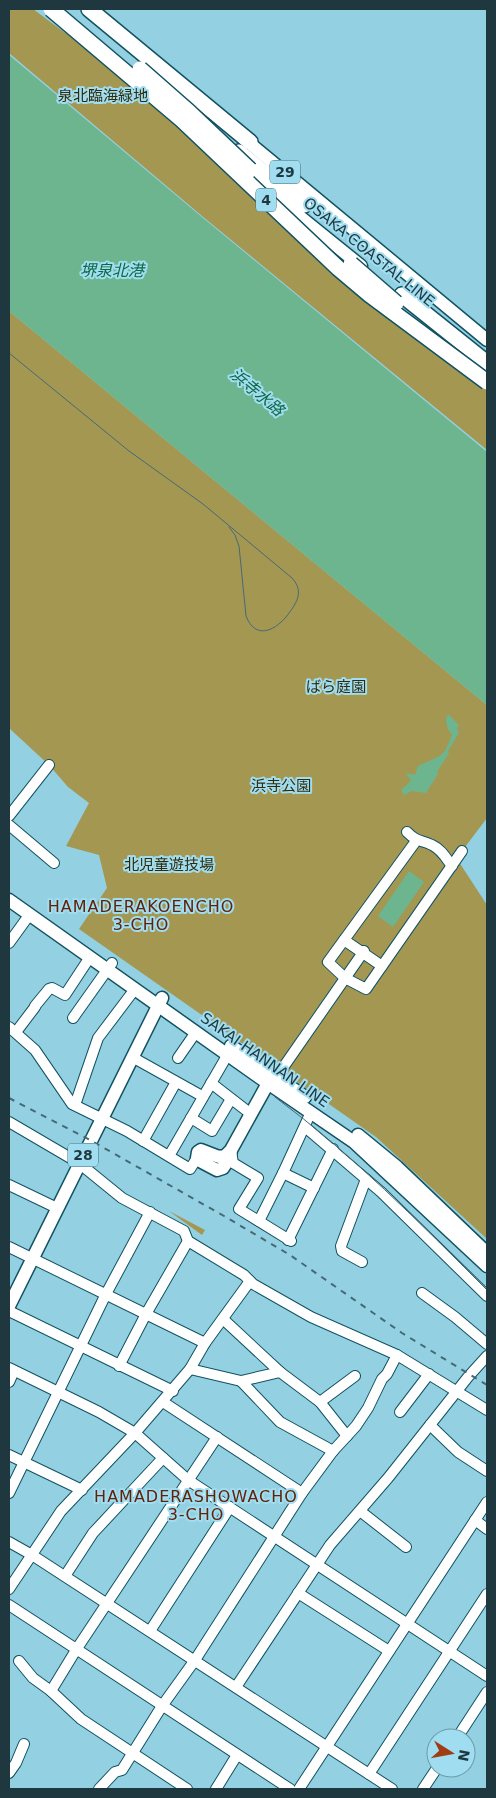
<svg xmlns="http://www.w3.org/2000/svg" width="496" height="1798" viewBox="0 0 496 1798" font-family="'DejaVu Sans','Noto Sans JP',sans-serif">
  <rect width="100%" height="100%" fill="#93d0e2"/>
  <g fill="#a49752">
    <path d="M9 9H33L122 75 384 315 487 390V450L202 216 9 53Z"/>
    <path d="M9 311 487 705V818L462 851 459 862 487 905V1239L376 1137 79 929 107 888 99 855 66 846 89 803 68 787 49 765 9 728Z"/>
    <path d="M169 1211 205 1230 202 1235Z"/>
  </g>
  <g fill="#6cb58e">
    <path d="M9 55 203 218 487 452V705L9 311Z"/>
    <path d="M448 714 459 725 457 729 459 733 448 751 449 753 437 772 438 774 426 793 412 791 404 795 401 790 411 781 406 773 415 775 418 766C424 763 440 757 443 753 446 751 450 739 452 735 447 729 444 721 448 714Z"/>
    <path d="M409 871 424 882 393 927 378 916Z"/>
  </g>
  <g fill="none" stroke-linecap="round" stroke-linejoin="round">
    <g stroke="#115262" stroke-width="12">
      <g id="minor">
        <path d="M9 816 49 765"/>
        <path d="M9 825 54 863"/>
        <path d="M407 832C418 843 420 839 432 845 441 849 446 858 452 866"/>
        <path d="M416 841 328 962 345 978 366 989 462 851"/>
        <path d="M344 940 382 966"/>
        <path d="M9 943 30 914"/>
        <path d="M35 1006 49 989 52 988 65 995 90 957"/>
        <path d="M73 1018 112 963"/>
        <path d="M9 1027 35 1050 72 1104 127 1131 190 1169 197 1158"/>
        <path d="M16 1032 35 1007"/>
        <path d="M132 1057 202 1096"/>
        <path d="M178 1058 196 1032"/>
        <path d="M280 1072 364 951"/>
        <path d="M211 1083 251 1114"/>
        <path d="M75 1105 98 1038 135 989"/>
        <path d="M191 1118 212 1131 231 1099"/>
        <path d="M9 1122 79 1163 122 1198 184 1231 188 1241 244 1275 253 1284 311 1317 397 1355 487 1410"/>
        <path d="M305 1127 381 1192 487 1296"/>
        <path d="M143 1141 176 1082"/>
        <path d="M231 1151 233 1163 258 1178 239 1209 291 1241"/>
        <path d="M169 1156 228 1054"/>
        <path d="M283 1173 314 1188"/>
        <path d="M9 1185 57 1208"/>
        <path d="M259 1221 283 1173 311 1112"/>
        <path d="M288 1240 333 1149"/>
        <path d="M9 1247 205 1343"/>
        <path d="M362 1262 342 1251 341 1246 366 1179"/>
        <path d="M422 1293 455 1317 487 1344"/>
        <path d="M9 1311 173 1391"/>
        <path d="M223 1319 280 1372"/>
        <path d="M119 1366 146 1314 188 1241"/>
        <path d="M9 1368 99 1412 135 1433 188 1480 487 1676"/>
        <path d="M190 1369 241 1381 280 1372 320 1402 347 1436"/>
        <path d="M241 1381 280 1422 333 1451"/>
        <path d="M9 1382 14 1371"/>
        <path d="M163 1402 302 1493"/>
        <path d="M320 1402 355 1376"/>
        <path d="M400 1412 429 1374"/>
        <path d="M430 1425 458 1452 487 1471"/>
        <path d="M9 1455 82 1490"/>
        <path d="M9 1493 106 1294 150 1212"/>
        <path d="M360 1511 406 1547"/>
        <path d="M475 1520 487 1529"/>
        <path d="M9 1542 32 1555 392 1789"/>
        <path d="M65 1576 93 1533 163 1458"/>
        <path d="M9 1589 61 1511 135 1433 190 1369 205 1343 250 1281"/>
        <path d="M298 1593 389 1651"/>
        <path d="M9 1605 290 1789"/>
        <path d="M150 1631 230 1507"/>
        <path d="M19 1661 33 1678 51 1691 81 1719 187 1789"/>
        <path d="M236 1687 330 1545 388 1478 468 1377 487 1356"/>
        <path d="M51 1691 76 1650 217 1437"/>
        <path d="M457 1738 487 1692"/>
        <path d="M9 1773 16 1763 24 1744"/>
        <path d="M369 1774 487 1594"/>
        <path d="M99 1789 115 1772 122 1770 162 1706 195 1660 302 1493 333 1451 356 1426 368 1408 382 1379 387 1374 397 1355"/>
        <path d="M216 1789 237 1755"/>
        <path d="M299 1789 487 1502"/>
        <path d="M423 1789 437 1768"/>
      </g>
    </g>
    <g stroke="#115262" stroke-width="15">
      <g id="major">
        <path d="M242 137 487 340"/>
        <path d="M252 178 361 266"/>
        <path d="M9 900 259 1077 354 1142 487 1266"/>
        <path d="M231 1046 305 1097"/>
        <path d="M358 1135 397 1167 487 1253"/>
        <path d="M231 1150 225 1156 219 1157 201 1150 198 1152 197 1158 200 1161 217 1170 223 1168 230 1157 231 1150 272 1076"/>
        <path d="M9 1306 162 998"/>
      </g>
    </g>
    <g stroke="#115262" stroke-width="18">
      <g id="highway">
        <path d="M89 9 250 142"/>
        <path d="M239 152 304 205"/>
        <path d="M402 295 487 363"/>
      </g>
    </g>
    <use href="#minor" stroke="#fff" stroke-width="10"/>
    <use href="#major" stroke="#fff" stroke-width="12"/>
    <use href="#highway" stroke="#fff" stroke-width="15"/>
    <g stroke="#466a75" stroke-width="1">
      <path d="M9 353 129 451 203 504 292 578C305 592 296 604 286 617 273 632 255 639 246 616L239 546 235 535 229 527"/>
      <path d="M275 1097C352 1154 420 1223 487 1290"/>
    </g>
    <path stroke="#466a75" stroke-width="2" stroke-dasharray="6 6" stroke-linecap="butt" d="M9 1098 90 1140 224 1216 290 1255 402 1333 487 1385"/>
    <g stroke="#115262" stroke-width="18" stroke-linecap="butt">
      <g id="highway-bridge">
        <path d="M51 9 182 120 338 268 370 295 487 382"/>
        <path d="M140 69 189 112 250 170"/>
        <path d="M351 264 396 303"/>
      </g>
    </g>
    <use href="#highway-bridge" stroke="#fff" stroke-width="15"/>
  </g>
  <g text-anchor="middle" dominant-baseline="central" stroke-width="4" stroke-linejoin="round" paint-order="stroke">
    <g fill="#a0ddf0" stroke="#466a74" stroke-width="1">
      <rect x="270" y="160.5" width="30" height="23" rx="4"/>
      <rect x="256" y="188.5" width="20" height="23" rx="4"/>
      <rect x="68" y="1143.5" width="30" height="23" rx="4"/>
    </g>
    <g font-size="14" font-weight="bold" fill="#1f383f">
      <text x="285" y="172">29</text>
      <text x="266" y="200">4</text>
      <text x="83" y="1155">28</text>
    </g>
    <g font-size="15" fill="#312b0b" stroke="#a0ddf0">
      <text x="103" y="96">泉北臨海緑地</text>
      <text x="336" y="687">ばら庭園</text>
      <text x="281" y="786">浜寺公園</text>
      <text x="169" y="865">北児童遊技場</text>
    </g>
    <g font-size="15" fill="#1f383f" stroke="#a0ddf0">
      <text transform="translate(369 252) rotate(39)">OSAKA COASTAL LINE</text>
      <text transform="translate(265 1060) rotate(35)">SAKAI HANNAN LINE</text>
    </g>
    <g font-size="16" font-style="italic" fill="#0f6742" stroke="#a0ddf0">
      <text x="112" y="270">堺泉北港</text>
      <text transform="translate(257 392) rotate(40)">浜寺水路</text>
    </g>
    <g font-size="16" letter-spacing="1" fill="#622108" stroke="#a0ddf0">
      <text x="141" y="906">HAMADERAKOENCHO<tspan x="141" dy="18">3-CHO</tspan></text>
      <text x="196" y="1496">HAMADERASHOWACHO<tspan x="196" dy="18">3-CHO</tspan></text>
    </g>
  </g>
  <rect width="496" height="1798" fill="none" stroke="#1f383f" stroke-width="20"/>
  <g transform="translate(451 1753) rotate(101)"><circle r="24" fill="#a0ddf0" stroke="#6c9ba9"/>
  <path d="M0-4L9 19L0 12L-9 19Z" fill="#a13b14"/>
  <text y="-8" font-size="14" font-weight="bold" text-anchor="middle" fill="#1f383f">N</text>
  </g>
</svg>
